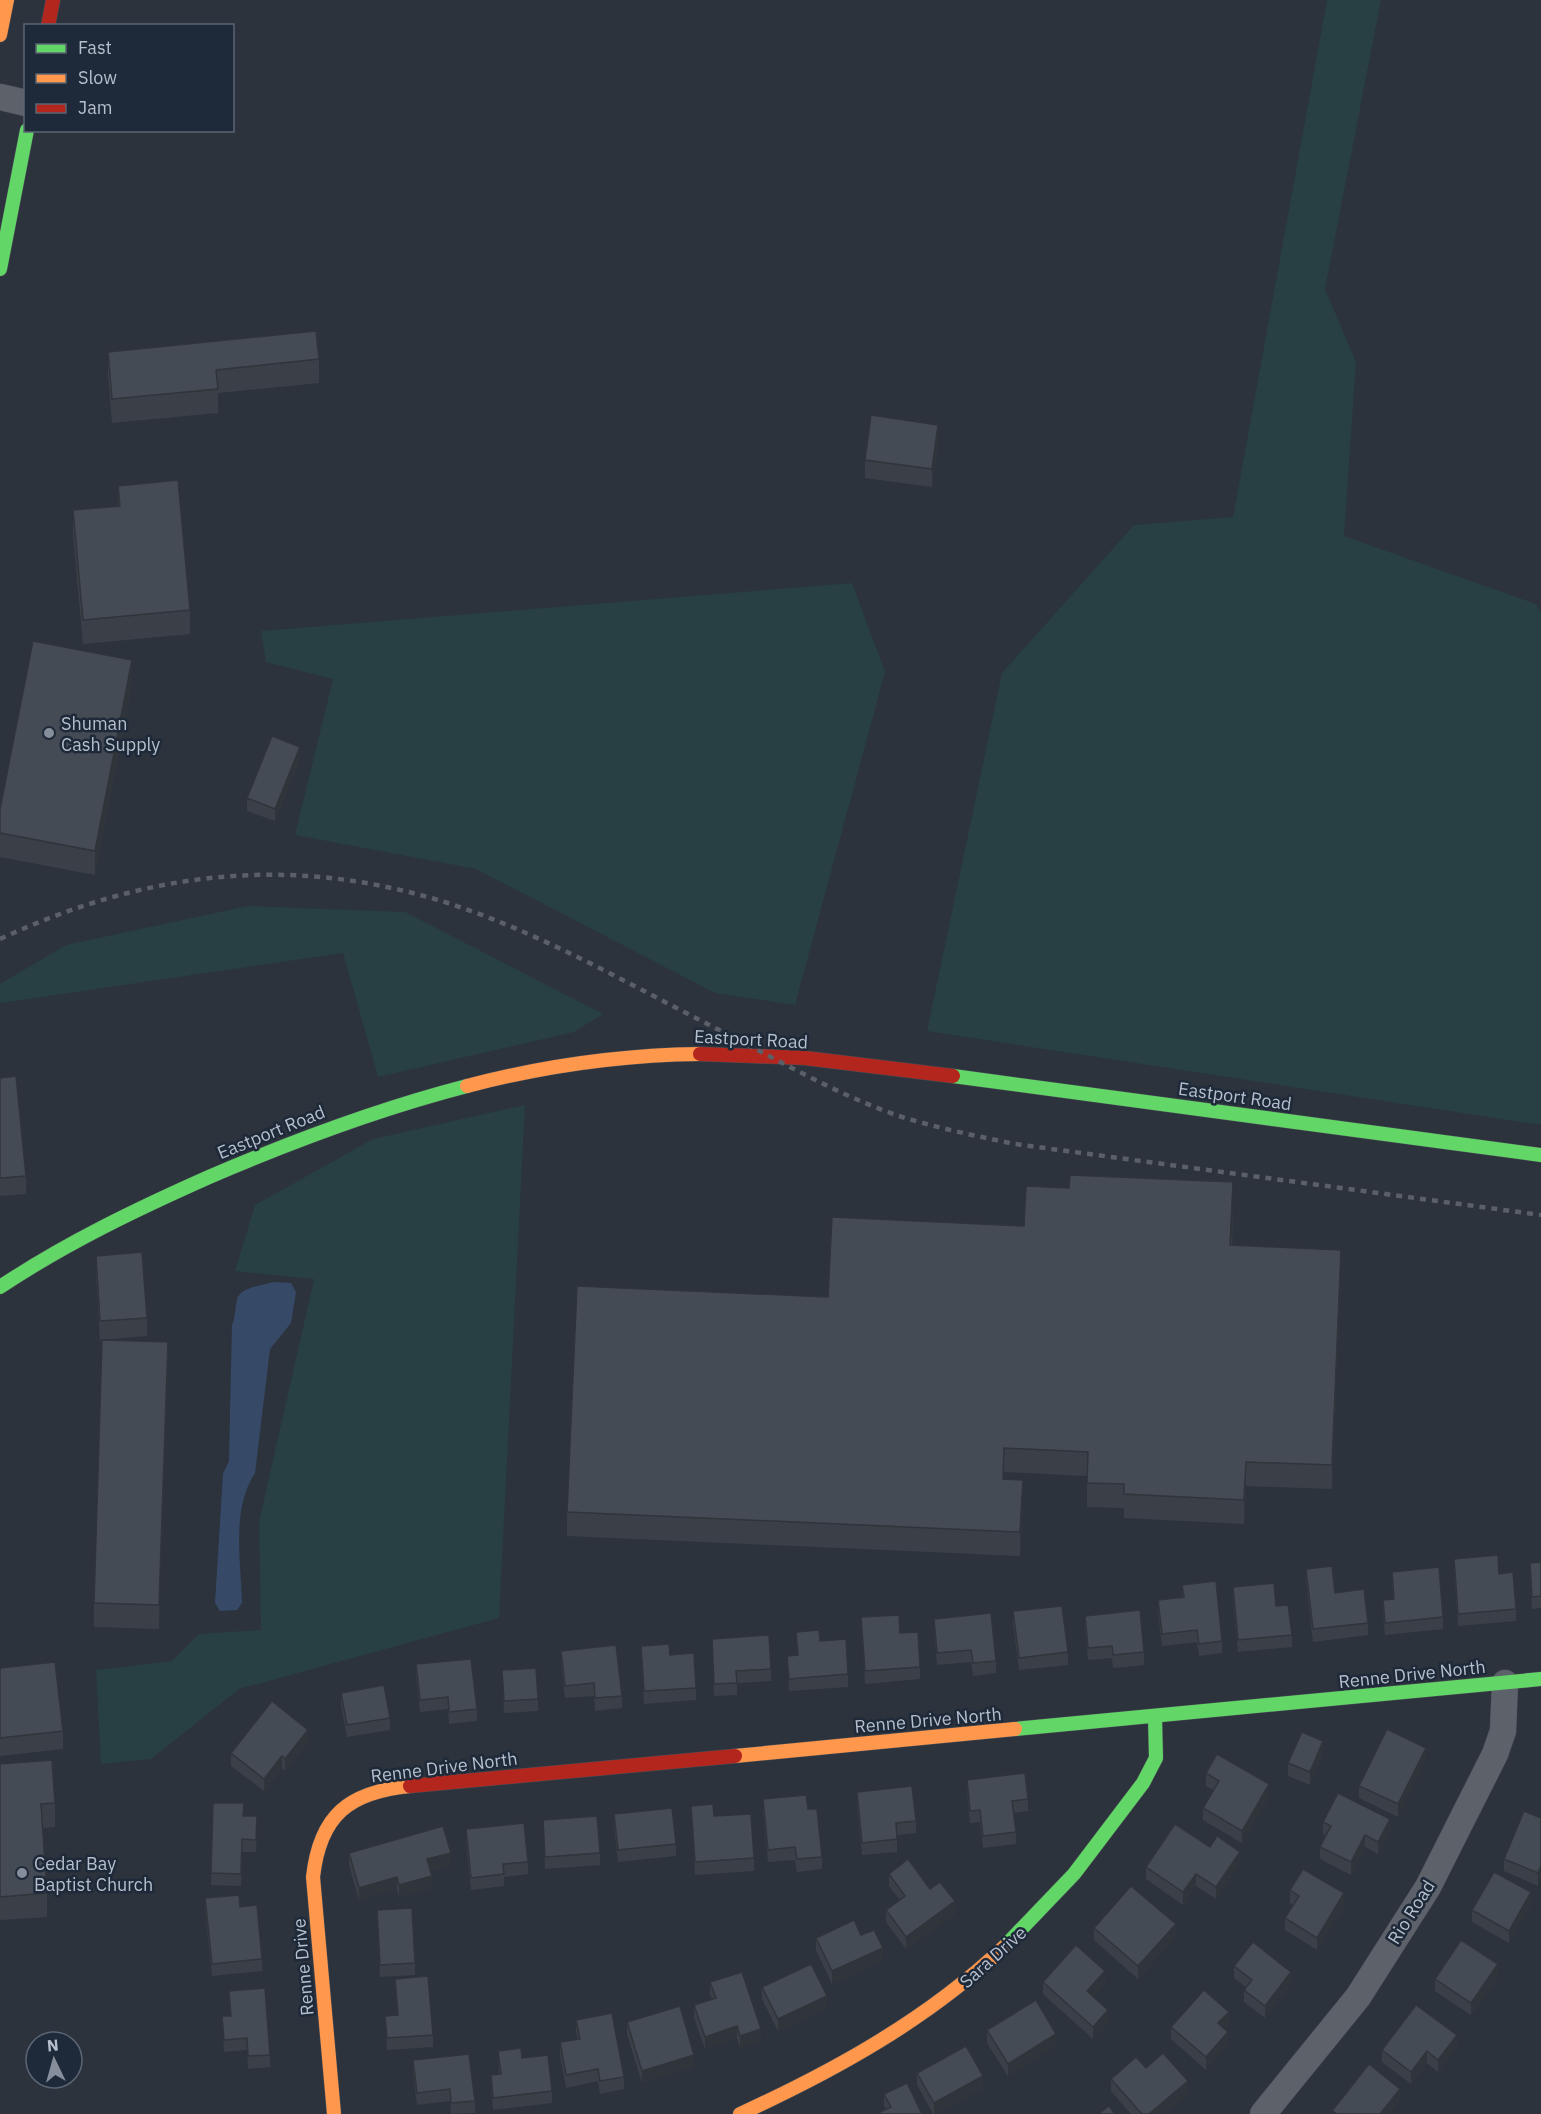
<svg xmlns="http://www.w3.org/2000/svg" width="1541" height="2114" viewBox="0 0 1541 2114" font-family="'IBM Plex Sans',sans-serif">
  <rect width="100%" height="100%" fill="#2c333d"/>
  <g fill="#283f44">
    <path d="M1327 0H1381L1325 289 1356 362 1344 536 1536 604 1541 612V1125L927 1031 1002 673 1134 525 1233 517Z"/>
    <path d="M852 583 885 672 795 1005 715 993 476 869 295 835 333 679 266 662 261 631Z"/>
    <path d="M248 906 405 912 603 1014 574 1032 378 1077 343 953 0 1003V984L66 945Z"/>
    <path d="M525 1105 499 1618 239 1689 151 1759 101 1764 96 1670 172 1661 199 1634 261 1630 259 1522 314 1279 235 1271 255 1205 373 1139Z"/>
  </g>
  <path fill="#364a68" d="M274 1282 291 1283 296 1292 291 1323 270 1349 255 1473C231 1509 241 1562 242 1603L237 1610 220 1611 215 1603 223 1474 229 1461 232 1325C236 1316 235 1304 238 1297 243 1287 264 1285 274 1282Z"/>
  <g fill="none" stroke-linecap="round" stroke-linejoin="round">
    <g stroke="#494e55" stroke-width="27">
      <g id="street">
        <path d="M0 97 26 103"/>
        <path d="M1263 2114 1358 1997 1428 1887 1495 1754 1503 1731 1505 1683"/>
      </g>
    </g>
    <g stroke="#494e55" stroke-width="15">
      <g id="fast">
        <path d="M0 269 27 130"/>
        <path d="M953 1076 1541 1155"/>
        <path d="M0 1287C66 1243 137 1209 209 1177 293 1141 378 1109 467 1086"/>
        <path d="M1015 1729 1541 1679"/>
        <path d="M1005 1946 1074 1874 1143 1783 1156 1758 1155 1717"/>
      </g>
    </g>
    <g stroke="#494e55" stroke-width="15">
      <g id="slow">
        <path d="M0 35 7 0"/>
        <path d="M467 1086C543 1066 621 1055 700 1054"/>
        <path d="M735 1756 1015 1729"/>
        <path d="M334 2114 313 1877C320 1815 349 1792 410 1786"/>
        <path d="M740 2114C836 2070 928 2019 1005 1946"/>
      </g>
    </g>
    <g stroke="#494e55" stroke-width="15">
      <g id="jam">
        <path d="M48 26 53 0"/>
        <path d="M700 1054 805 1058 953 1076"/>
        <path d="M410 1786 735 1756"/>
      </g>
    </g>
    <use href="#street" stroke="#5c616a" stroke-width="26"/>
    <use href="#fast" stroke="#63d668" stroke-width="14"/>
    <use href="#slow" stroke="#ff974d" stroke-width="14"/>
    <use href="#jam" stroke="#b3261e" stroke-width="14"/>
    <path stroke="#5b6068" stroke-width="4.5" stroke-dasharray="6 6" stroke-linecap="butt" d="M0 939C143 873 284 854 438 900 537 930 630 985 723 1032 780 1061 838 1095 899 1116 937 1128 976 1136 1015 1144L1541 1215"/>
  </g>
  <g fill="#3b4048">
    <path d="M108 352 319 359V383L218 393V413L112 423 108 376Z"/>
    <path d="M938 443 932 487 865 478V460Z"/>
    <path d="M118 486 190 610V634L83 644 73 534V510L118 506Z"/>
    <path d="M132 684 95 875 0 857V809Z"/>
    <path d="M300 759 275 821 247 811V798Z"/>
    <path d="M0 1078 26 1176V1194L0 1196Z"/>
    <path d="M1233 1206 1232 1245 1341 1274 1332 1489 1246 1486 1244 1524 1124 1518V1508L1087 1507V1476L1004 1472V1479L1023 1504 1020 1556 567 1536V1512L828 1297 1024 1226Z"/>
    <path d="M96 1256 147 1318V1336L100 1340 96 1274Z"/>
    <path d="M168 1366 159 1629 94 1627V1603Z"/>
    <path d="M1454 1559 1499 1574 1516 1609V1621L1458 1626 1454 1571Z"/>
    <path d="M1541 1562V1608L1532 1609 1530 1563Z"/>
    <path d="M1306 1569 1335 1593 1368 1623V1635L1313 1642 1306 1581Z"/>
    <path d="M1392 1572 1443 1617V1629L1385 1635 1383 1612V1600L1393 1599Z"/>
    <path d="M1182 1585 1222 1641V1653L1199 1656 1197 1642 1162 1646 1158 1612V1600L1182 1597Z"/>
    <path d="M1233 1587 1276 1606 1292 1635V1647L1238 1652 1233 1599Z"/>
    <path d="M1013 1611 1068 1652V1665L1019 1670 1013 1624Z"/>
    <path d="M1085 1616 1144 1652V1665L1113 1668 1112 1658 1088 1660 1085 1628Z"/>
    <path d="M861 1617 900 1633 920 1667V1679L865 1684Z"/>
    <path d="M934 1619 996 1661V1673L973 1676 971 1662 937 1665 934 1631Z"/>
    <path d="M796 1632 820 1641 848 1674V1687L789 1691 787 1656 797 1655Z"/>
    <path d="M712 1639 771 1669V1681L737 1683V1695L714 1696Z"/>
    <path d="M641 1646 670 1655 696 1688V1700L644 1704Z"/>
    <path d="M561 1651 622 1696V1708L595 1711 594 1696 565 1698 561 1663Z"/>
    <path d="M416 1664 477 1709V1721L449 1724 448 1709 420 1712 416 1676Z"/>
    <path d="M0 1668 63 1731V1749L0 1756Z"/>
    <path d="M502 1670 538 1699V1711L504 1713Z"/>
    <path d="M341 1693 390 1718V1730L347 1737 341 1705Z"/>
    <path d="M308 1742 285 1771 282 1768 264 1791 231 1766V1753Z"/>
    <path d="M1323 1753 1310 1785 1288 1776V1763Z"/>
    <path d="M1426 1760 1398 1817 1359 1798V1786Z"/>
    <path d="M0 1764 55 1803V1827L43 1828 47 1893V1917L0 1920Z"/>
    <path d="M1206 1773 1269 1796 1242 1843 1203 1820V1808L1214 1790 1206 1786Z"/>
    <path d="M967 1780 1028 1799V1811L1014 1813 1016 1832V1844L983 1848 980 1822 970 1823 967 1792Z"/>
    <path d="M857 1792 916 1821V1833L897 1835V1852L862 1855 857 1804Z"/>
    <path d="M763 1799 808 1809 822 1857V1869L797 1872 795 1860 768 1862 763 1811Z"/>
    <path d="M213 1803 244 1816H257L256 1852H242L241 1886 211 1885Z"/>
    <path d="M691 1806 714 1816 754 1858V1871L695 1875Z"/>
    <path d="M614 1814 676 1844V1856L618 1862 614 1826Z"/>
    <path d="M1541 1818 1538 1886 1504 1871V1859Z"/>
    <path d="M543 1820 600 1853V1865L545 1869Z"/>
    <path d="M1323 1822 1390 1831 1378 1854 1365 1847 1351 1875 1320 1859V1847L1326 1836 1323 1834Z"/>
    <path d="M466 1829 528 1862V1874L504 1877V1886L471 1890 466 1842Z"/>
    <path d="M1210 1847 1240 1864 1216 1899 1196 1886 1183 1905 1146 1879V1867Z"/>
    <path d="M349 1853 451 1865 431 1871 432 1888 399 1898 397 1889 359 1900 349 1865Z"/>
    <path d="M889 1874 930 1889 955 1914 906 1949 886 1922V1910L900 1900 889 1886Z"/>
    <path d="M1290 1890 1344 1906 1317 1950 1285 1930V1918L1293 1905 1290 1903Z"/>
    <path d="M205 1898 240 1907 262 1959V1971L212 1976 205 1910Z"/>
    <path d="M1531 1905 1509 1943 1472 1922V1910Z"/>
    <path d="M377 1910 415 1963V1975L380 1977Z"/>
    <path d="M1094 1928 1176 1936 1138 1979 1094 1940Z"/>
    <path d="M861 1935 883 1960 832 1984 816 1950V1938Z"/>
    <path d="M1234 1966 1291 1984 1265 2018 1244 2002V1990L1246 1987 1234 1978Z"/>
    <path d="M1498 1977 1471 2015 1435 1991V1979Z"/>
    <path d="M395 1979 433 2035V2047L387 2050 385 2016 397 2015Z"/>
    <path d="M710 1982 761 2041 740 2048 737 2038 705 2049 694 2018V2005L712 1999 710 1995Z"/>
    <path d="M1043 1982 1105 1983 1093 1997 1108 2022 1093 2039 1043 1994Z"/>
    <path d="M762 1987 827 2008 778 2031 762 1999Z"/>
    <path d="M229 1991 270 2055V2067L248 2069 247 2050 224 2052 222 2016H230Z"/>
    <path d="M576 2020 624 2077V2089L600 2094 598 2081 566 2088 560 2055V2042L578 2039 576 2032Z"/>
    <path d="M627 2022 694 2067 642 2083 627 2034Z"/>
    <path d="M1229 2024 1225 2029 1228 2044 1206 2070 1171 2039V2027Z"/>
    <path d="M987 2030 1056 2046 1008 2076 987 2043Z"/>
    <path d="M1457 2047 1438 2072 1427 2063 1411 2084 1382 2062V2050Z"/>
    <path d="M498 2051 522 2058 552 2091V2103L493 2110 491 2087V2075L499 2074Z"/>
    <path d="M413 2060 475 2101V2113L451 2114 450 2101 417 2105 413 2072Z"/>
    <path d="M1146 2068 1188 2093 1163 2114H1131L1111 2091V2079Z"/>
    <path d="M917 2073 983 2088 936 2114H933L917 2085Z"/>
    <path d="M884 2094 922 2114 886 2109 884 2106Z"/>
  </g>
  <g fill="#30343b">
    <path d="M938 425V443L932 487V469Z"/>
    <path d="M132 660V684L95 875V851Z"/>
    <path d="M300 747V759L275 821V809Z"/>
    <path d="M1233 1182V1206L1230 1268V1245Z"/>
    <path d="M1341 1250V1274L1332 1489V1465Z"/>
    <path d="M168 1342V1366L159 1629V1605Z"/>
    <path d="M1246 1462V1486L1244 1524V1500Z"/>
    <path d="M1023 1480V1504L1020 1556V1532Z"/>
    <path d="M308 1730V1742L285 1771V1759Z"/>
    <path d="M1323 1741V1753L1310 1785V1772Z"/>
    <path d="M1426 1748V1760L1398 1817V1804Z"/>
    <path d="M282 1756V1768L264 1791V1779Z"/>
    <path d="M1269 1784V1796L1242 1843V1831Z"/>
    <path d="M1390 1819V1831L1378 1854V1842Z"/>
    <path d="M1365 1835V1847L1351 1875V1862Z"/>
    <path d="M1240 1852V1864L1216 1899V1887Z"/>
    <path d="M451 1853V1865L427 1872V1859Z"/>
    <path d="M1541 1866V1878L1538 1886V1873Z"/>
    <path d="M1196 1874V1886L1183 1905V1892Z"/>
    <path d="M432 1876V1888L399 1898V1885Z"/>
    <path d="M397 1877V1889L359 1900V1888Z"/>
    <path d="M1531 1892V1905L1509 1943V1931Z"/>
    <path d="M1344 1893V1906L1317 1950V1938Z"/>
    <path d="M955 1901V1914L906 1949V1937Z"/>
    <path d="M1176 1924V1936L1138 1979V1966Z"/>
    <path d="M883 1948V1960L832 1984V1971Z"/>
    <path d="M1498 1964V1977L1471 2015V2003Z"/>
    <path d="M1105 1971V1983L1087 2003V1991Z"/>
    <path d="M1291 1972V1984L1265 2018V2006Z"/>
    <path d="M827 1996V2008L778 2031V2019Z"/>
    <path d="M1108 2010V2022L1093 2039V2027Z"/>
    <path d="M1229 2012V2024L1218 2036V2023Z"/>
    <path d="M737 2026V2038L705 2049V2037Z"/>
    <path d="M761 2029V2041L740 2048V2036Z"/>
    <path d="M1228 2032V2044L1206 2070V2057Z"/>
    <path d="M1056 2034V2046L1008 2076V2064Z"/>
    <path d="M1457 2035V2047L1438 2072V2060Z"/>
    <path d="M1427 2051V2063L1411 2084V2072Z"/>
    <path d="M694 2055V2067L642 2083V2071Z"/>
    <path d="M983 2076V2088L936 2114H934V2103Z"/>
    <path d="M1188 2081V2093L1163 2114H1149Z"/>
    <path d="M1400 2089V2101L1390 2114H1380Z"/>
  </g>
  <g fill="#454b54" stroke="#30343b" stroke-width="1.5">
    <path d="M316 331 319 359 216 370 218 389 112 399 108 352Z"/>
    <path d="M871 415 938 425 932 469 865 460Z"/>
    <path d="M178 480 190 610 83 620 73 510 120 506 118 486Z"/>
    <path d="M33 641 132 660 95 851 0 833V809Z"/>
    <path d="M272 736 300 747 275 809 247 798Z"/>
    <path d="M16 1076 26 1176 0 1178V1078Z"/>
    <path d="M1070 1175 1233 1182 1230 1245 1341 1250 1332 1465 1246 1462 1244 1500 1124 1494V1484L1087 1483 1088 1452 1004 1448 1003 1479 1023 1480 1020 1532 567 1512 577 1286 828 1297 832 1217 1024 1226 1026 1186 1069 1188Z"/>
    <path d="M142 1252 147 1318 100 1321 96 1256Z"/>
    <path d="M102 1340 168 1342 159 1605 94 1603Z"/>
    <path d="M1498 1555 1499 1574 1513 1572 1516 1609 1458 1614 1454 1559Z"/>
    <path d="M1541 1562V1596L1532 1597 1530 1563Z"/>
    <path d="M1332 1566 1335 1593 1364 1589 1368 1623 1313 1629 1306 1569Z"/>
    <path d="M1439 1567 1443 1617 1385 1623 1383 1600 1394 1599 1392 1572Z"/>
    <path d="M1216 1581 1222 1641 1199 1644 1197 1630 1162 1634 1158 1600 1184 1597 1182 1585Z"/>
    <path d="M1274 1583 1276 1606 1288 1605 1292 1635 1238 1640 1233 1587Z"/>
    <path d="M1062 1606 1068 1652 1019 1658 1013 1611Z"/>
    <path d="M1140 1610 1144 1652 1113 1655 1112 1646 1088 1648 1085 1616Z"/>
    <path d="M991 1613 996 1661 973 1663 971 1650 937 1653 934 1619Z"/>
    <path d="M899 1615 900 1633 918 1632 920 1667 865 1671 861 1617Z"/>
    <path d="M819 1630 820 1641 846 1639 848 1674 789 1679 787 1656 798 1655 796 1632Z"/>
    <path d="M769 1635 771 1669 736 1671 737 1683 714 1684 712 1639Z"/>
    <path d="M669 1644 670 1655 694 1653 696 1688 644 1691 641 1646Z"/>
    <path d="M616 1645 622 1696 595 1698 594 1683 565 1686 561 1651Z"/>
    <path d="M471 1659 477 1709 449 1712 448 1697 420 1700 416 1664Z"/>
    <path d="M55 1662 63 1731 0 1738V1668Z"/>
    <path d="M536 1668 538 1699 504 1701 502 1670Z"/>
    <path d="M384 1685 390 1718 347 1725 341 1693Z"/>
    <path d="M272 1701 308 1730 285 1759 282 1756 264 1779 231 1753Z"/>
    <path d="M1387 1729 1426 1748 1398 1804 1359 1786Z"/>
    <path d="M1302 1732 1323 1741 1310 1772 1288 1763Z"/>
    <path d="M1217 1754 1269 1784 1242 1831 1203 1808 1219 1781 1206 1773Z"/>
    <path d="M52 1760 55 1803 41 1804 47 1893 0 1897V1764Z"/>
    <path d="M1025 1773 1028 1799 1012 1801 1016 1832 983 1836 980 1810 970 1811 967 1780Z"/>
    <path d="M912 1786 916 1821 896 1823 897 1839 862 1843 857 1792Z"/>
    <path d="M1338 1793 1390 1819 1378 1842 1365 1835 1351 1862 1320 1847 1331 1826 1323 1822Z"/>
    <path d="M806 1795 808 1809H817L822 1857 797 1859 795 1847 768 1850 763 1799Z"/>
    <path d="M213 1803H244L243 1816H257L256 1840 242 1839 241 1874 211 1873Z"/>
    <path d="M713 1804 714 1816 751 1814 754 1858 695 1862 691 1806Z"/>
    <path d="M672 1808 676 1844 618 1850 614 1814Z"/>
    <path d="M1524 1811 1541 1818V1866L1538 1873 1504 1859Z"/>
    <path d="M597 1816 600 1853 545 1857 543 1820Z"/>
    <path d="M524 1823 528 1862 503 1864 504 1874 471 1878 466 1829Z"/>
    <path d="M1175 1824 1210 1847 1217 1836 1240 1852 1216 1887 1196 1874 1183 1892 1146 1867Z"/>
    <path d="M443 1826 451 1853 427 1859 432 1876 399 1885 397 1877 359 1888 349 1853Z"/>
    <path d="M908 1859 930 1889 940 1882 955 1901 906 1937 886 1910 905 1896 889 1874Z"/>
    <path d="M1303 1869 1344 1893 1317 1938 1285 1918 1299 1896 1290 1890Z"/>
    <path d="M1494 1872 1531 1892 1509 1931 1472 1910Z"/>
    <path d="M1131 1886 1176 1924 1138 1966 1094 1928Z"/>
    <path d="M239 1895 240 1907 257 1905 262 1959 212 1964 205 1898Z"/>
    <path d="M412 1908 415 1963 380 1965 377 1910Z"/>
    <path d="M854 1920 861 1935 874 1930 883 1948 832 1971 816 1938Z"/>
    <path d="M1461 1940 1498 1964 1471 2003 1435 1979Z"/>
    <path d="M1253 1942 1291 1972 1265 2006 1244 1990 1252 1980 1234 1966Z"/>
    <path d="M1076 1945 1105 1971 1087 1991 1108 2010 1093 2027 1043 1982Z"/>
    <path d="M811 1964 827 1996 778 2019 762 1987Z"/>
    <path d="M742 1972 761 2029 740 2036 737 2026 705 2037 694 2005 716 1998 710 1982Z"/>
    <path d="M428 1976 433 2035 387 2038 385 2016 398 2015 395 1979Z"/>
    <path d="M265 1988 270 2055 248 2056 247 2038 224 2040 222 2016H231L229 1991Z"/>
    <path d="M1204 1990 1229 2012 1218 2023 1228 2032 1206 2057 1171 2027Z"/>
    <path d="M1036 2000 1056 2034 1008 2064 987 2030Z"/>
    <path d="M1416 2005 1457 2035 1438 2060 1427 2051 1411 2072 1382 2050Z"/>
    <path d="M680 2006 694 2055 642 2071 627 2022Z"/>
    <path d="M612 2013 624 2077 600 2081 598 2069 566 2075 560 2042 580 2039 576 2020Z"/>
    <path d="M966 2046 983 2076 934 2103 917 2073Z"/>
    <path d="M521 2048 522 2058 548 2055 552 2091 493 2098 491 2075 501 2074 498 2051Z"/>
    <path d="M1163 2053 1188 2081 1149 2114H1142L1111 2079 1136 2057 1146 2068Z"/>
    <path d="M469 2054 475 2101 451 2103 450 2089 417 2093 413 2060Z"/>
    <path d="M1369 2064 1400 2089 1380 2114H1337L1332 2111Z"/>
    <path d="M907 2083 922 2114H876L891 2107 884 2094Z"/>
    <path d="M1109 2106 1115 2114H1098Z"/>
  </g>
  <g fill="#868e9b" stroke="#1e2939" stroke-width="2">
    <circle cx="49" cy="733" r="6"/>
    <circle cx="22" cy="1873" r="6"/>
  </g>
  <g text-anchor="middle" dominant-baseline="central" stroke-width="5" stroke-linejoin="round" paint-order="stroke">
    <g font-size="18" fill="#b7bfcd" stroke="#1e2939" text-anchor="start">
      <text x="61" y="723">Shuman<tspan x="61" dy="21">Cash Supply</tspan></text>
      <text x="34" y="1863">Cedar Bay<tspan x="34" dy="21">Baptist Church</tspan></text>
    </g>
    <g font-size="18" fill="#b7bfcd" stroke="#1e2939">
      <text transform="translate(751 1039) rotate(3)">Eastport Road</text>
      <text transform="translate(1235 1096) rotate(8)">Eastport Road</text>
      <text transform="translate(271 1132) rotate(-22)">Eastport Road</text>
      <text transform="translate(1412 1674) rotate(-6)">Renne Drive North</text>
      <text transform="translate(928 1720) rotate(-5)">Renne Drive North</text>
      <text transform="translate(444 1767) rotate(-7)">Renne Drive North</text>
      <text transform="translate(1411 1912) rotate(-58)">Rio Road</text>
      <text transform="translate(993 1957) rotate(-42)">Sara Drive</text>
      <text transform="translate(303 1967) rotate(-95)">Renne Drive</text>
    </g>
  </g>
  <rect x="24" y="24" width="210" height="108" fill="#1e2939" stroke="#5b6574" stroke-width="1.5"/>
  <rect x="36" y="44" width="30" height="9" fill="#63d668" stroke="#5b6574" stroke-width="1.5"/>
  <text x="78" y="54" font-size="18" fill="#b7bfcd">Fast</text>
  <rect x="36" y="74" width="30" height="9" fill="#ff974d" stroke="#5b6574" stroke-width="1.5"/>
  <text x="78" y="84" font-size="18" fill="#b7bfcd">Slow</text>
  <rect x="36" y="104" width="30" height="9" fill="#b3261e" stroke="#5b6574" stroke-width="1.5"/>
  <text x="78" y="114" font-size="18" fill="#b7bfcd">Jam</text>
  <g transform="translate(54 2060) rotate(355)"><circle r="28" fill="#1e2939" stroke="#5b6574" stroke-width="1.5"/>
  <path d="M0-4.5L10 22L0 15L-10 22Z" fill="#868e9b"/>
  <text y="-9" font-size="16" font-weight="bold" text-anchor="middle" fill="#b7bfcd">N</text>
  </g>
</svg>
